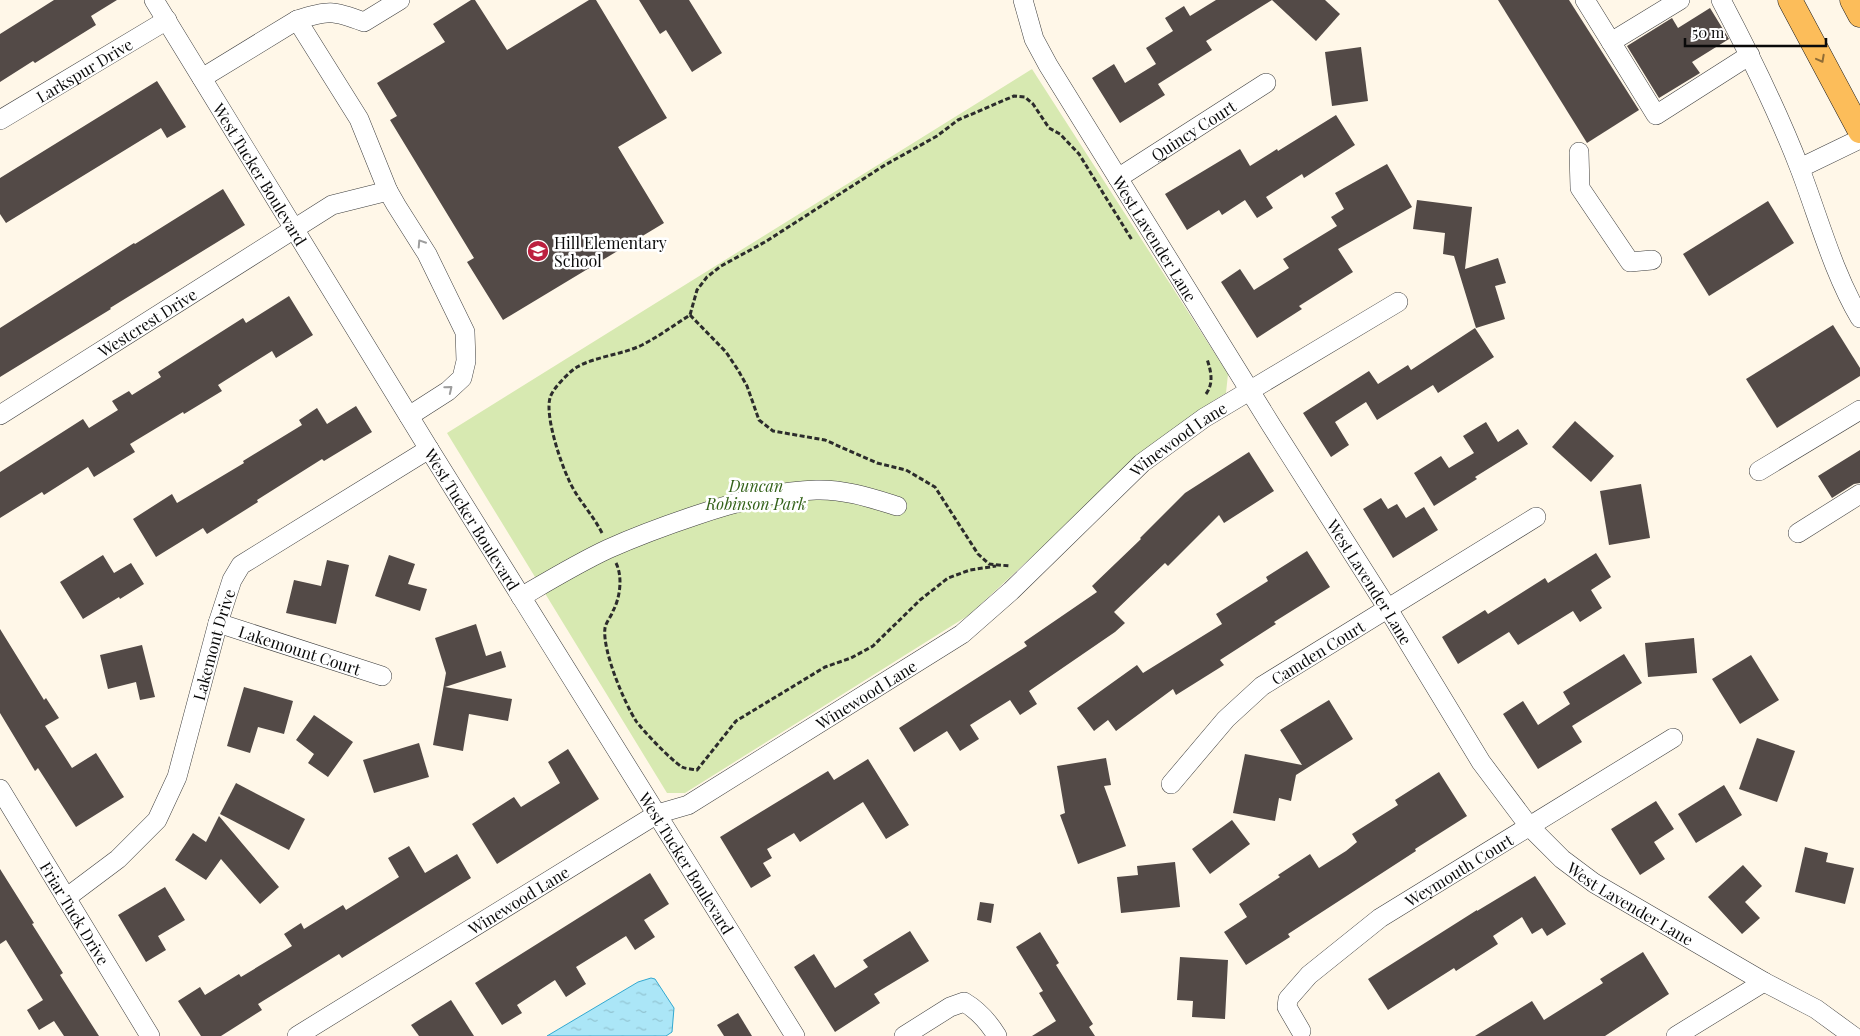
<svg xmlns="http://www.w3.org/2000/svg" width="1860" height="1036" viewBox="0 0 1860 1036" font-family="'Playfair Display',serif">
  <defs>
    <pattern id="water-ripples" width="26" height="14" patternUnits="userSpaceOnUse" patternTransform="scale(1.25)"><rect width="26" height="14" fill="#abe6f7"/><path d="M2 4q2-2 4 0t4 0M15 11q2-2 4 0t4 0" fill="none" stroke="#92c4d2"/></pattern>
  </defs>
  <rect width="100%" height="100%" fill="#fff7e8"/>
  <path fill="#d7e9b1" d="M1032 69 1228 374 1226 393 1213 401 1113 482 969 615 685 793H667L447 433Z"/>
  <path fill="url(#water-ripples)" stroke="#31a8d0" d="M651 978 655 979 674 1008 672 1032 666 1036H547L638 982Z"/>
  <g fill="#534a47">
    <path d="M54 0H117L91 16 96 25 35 63 33 61 0 82V34Z"/>
    <path d="M471 0H475L507 50 589 0H596L667 118 618 147 664 223 503 320 467 262 474 258 390 120 397 116 377 83 445 42 433 24Z"/>
    <path d="M639 0H689L722 53 692 72 666 30 660 34Z"/>
    <path d="M1216 0H1272L1206 41 1212 50 1158 84 1165 95 1120 123 1092 78 1114 64 1125 83 1156 64 1146 48 1173 31 1165 18 1184 6 1190 16Z"/>
    <path d="M1272 0H1325L1340 14 1316 41Z"/>
    <path d="M1498 0H1569L1639 110 1587 143Z"/>
    <path d="M1710 8 1729 39 1692 62 1700 73 1659 98 1627 46 1672 18 1678 28Z"/>
    <path d="M1361 47 1368 101 1332 106 1325 52Z"/>
    <path d="M157 81 186 127 167 138 161 128 6 223 0 214V178Z"/>
    <path d="M1336 115 1355 145 1304 178 1302 174 1266 197 1273 208 1257 218 1245 200 1222 215 1219 210 1187 230 1165 194 1240 149 1250 166 1277 149 1278 151Z"/>
    <path d="M1387 164 1412 207 1338 249 1353 272 1299 306 1302 309 1257 338 1221 282 1240 269 1254 290 1289 268 1283 259 1337 226 1331 217 1344 209 1335 193Z"/>
    <path d="M223 189 245 225 110 308 111 309 0 377V328L134 243 135 244Z"/>
    <path d="M1417 200 1472 207 1465 269 1498 258 1506 283 1495 286 1505 319 1476 328 1454 256 1443 254 1445 233 1413 229Z"/>
    <path d="M1768 201 1794 243 1709 296 1683 254Z"/>
    <path d="M289 296 313 335 276 358 272 351 218 385 222 391 184 414 183 412 130 444 135 452 94 477 88 467 44 495 42 492 0 518V472L83 419 89 428 118 410 112 401 129 391 132 395 161 377 158 372 243 318 246 323Z"/>
    <path d="M1833 325 1860 368V376L1777 428 1746 379Z"/>
    <path d="M1475 328 1494 357 1438 393 1433 385 1377 420 1366 402 1335 422 1349 445 1331 457 1303 413 1369 371 1378 384 1408 365 1411 370Z"/>
    <path d="M356 406 372 432 324 461 322 459 257 500 258 502 207 534 203 528 156 557 133 519 172 494 177 503 244 463 243 461 302 425 299 420 317 408 327 424Z"/>
    <path d="M1575 421 1614 456 1591 482 1552 447Z"/>
    <path d="M1486 422 1498 442 1518 429 1528 444 1475 477 1477 479 1434 506 1414 473 1441 456 1449 468 1474 453 1463 436Z"/>
    <path d="M1860 450V483L1854 484 1832 498 1818 476Z"/>
    <path d="M1249 452 1274 491 1224 523 1219 515 1168 566 1165 563 1114 612 1125 623 1115 632 1029 691 1037 704 1020 715 1010 700 970 725 979 739 960 751 947 731 914 752 899 728 1027 646 1024 642 1097 592 1092 586 1141 539 1140 538 1185 493Z"/>
    <path d="M1641 484 1650 538 1609 545 1600 491Z"/>
    <path d="M1381 498 1388 509 1397 504 1406 518 1424 507 1438 530 1393 558 1363 509Z"/>
    <path d="M1307 551 1330 587 1274 622 1276 624 1220 660 1224 665 1176 695 1173 689 1116 731 1108 720 1094 731 1077 708 1137 665 1143 673 1222 624 1216 614 1268 581 1266 577Z"/>
    <path d="M1596 553 1611 577 1591 590 1602 608 1580 622 1573 611 1518 645 1509 632 1458 664 1442 637 1485 610 1488 614 1545 578 1548 583Z"/>
    <path d="M103 555 114 573 131 563 144 584 120 599 119 597 83 619 60 582Z"/>
    <path d="M389 555 415 564 408 584 427 589 420 611 375 596Z"/>
    <path d="M327 560 349 565 336 624 286 613 294 580 321 586Z"/>
    <path d="M476 624 486 656 501 651 506 667 445 687 512 699 508 721 469 714 463 751 433 745 446 673 435 638Z"/>
    <path d="M0 629 44 700 46 698 59 718 45 726 72 768 96 753 124 797 76 827 38 768 35 771 0 713Z"/>
    <path d="M1694 638 1697 673 1648 677 1645 643Z"/>
    <path d="M142 645 155 697 140 700 136 682 108 689 100 655Z"/>
    <path d="M1624 654 1642 683 1572 726 1582 742 1538 769 1503 714 1523 701 1538 725 1570 704 1563 692Z"/>
    <path d="M1751 655 1779 700 1740 724 1712 679Z"/>
    <path d="M244 687 293 701 284 734 258 727 250 753 227 746Z"/>
    <path d="M1329 700 1353 739 1296 775 1291 801 1279 798 1275 821 1233 813 1245 754 1302 765 1280 730Z"/>
    <path d="M314 715 353 742 328 777 308 763 314 754 296 740Z"/>
    <path d="M1757 738 1795 751 1777 802 1739 789Z"/>
    <path d="M419 743 429 777 374 793 363 760Z"/>
    <path d="M568 749 599 799 497 864 472 824 514 797 521 807 560 783 548 762Z"/>
    <path d="M1106 758 1111 785 1104 786 1126 846 1078 864 1060 815 1065 813 1057 766Z"/>
    <path d="M868 759 909 825 886 839 863 802 800 842 794 833 767 849 772 858 763 863 771 876 751 888 720 837 828 771 834 780Z"/>
    <path d="M1439 772 1467 816 1415 849 1416 851 1288 934 1290 937 1246 965 1224 932 1247 917 1239 904 1280 877 1278 875 1310 854 1319 868 1346 851 1357 842 1352 834 1398 805 1395 800Z"/>
    <path d="M236 783 305 819 289 850 220 814Z"/>
    <path d="M1724 785 1742 815 1696 843 1678 814Z"/>
    <path d="M1656 801 1674 829 1654 842 1665 859 1640 875 1611 829Z"/>
    <path d="M219 816 279 887 260 904 221 859 206 880 175 860 193 833 206 842Z"/>
    <path d="M1232 820 1250 844 1210 874 1192 849Z"/>
    <path d="M409 846 425 873 457 854 471 878 342 958 339 954 258 1004 262 1010 221 1036H201L178 1001 200 987 205 995 239 974 241 977 292 946 284 934 301 923 304 929 343 905 346 910 399 877 388 858Z"/>
    <path d="M1805 847 1828 853 1826 862 1854 868 1845 904 1795 892Z"/>
    <path d="M1175 862 1180 907 1121 913 1117 877 1138 875 1137 866Z"/>
    <path d="M1743 865 1762 886 1745 902 1760 918 1742 934 1708 897Z"/>
    <path d="M0 869 34 923 32 924 63 973 60 975 99 1036H64L54 1021 39 1030 27 1010 43 1000 6 940 0 944Z"/>
    <path d="M650 873 669 904 644 920 655 937 635 950 626 936 576 967 586 984 566 997 555 980 517 1005 522 1013 502 1025 475 983Z"/>
    <path d="M1535 876 1566 924 1547 936 1542 928 1532 934 1522 917 1493 936 1498 944 1456 971 1454 968 1388 1010 1368 979 1477 910V911Z"/>
    <path d="M165 887 185 920 158 936 166 950 146 962 118 915Z"/>
    <path d="M980 902 994 904 991 923 977 920Z"/>
    <path d="M910 931 929 961 874 994 880 1003 835 1032 794 967 814 954 835 988 868 967 863 960Z"/>
    <path d="M1040 932 1059 963 1056 965 1093 1024 1089 1027 1095 1036H1032L1056 1021 1039 993 1043 991 1016 947Z"/>
    <path d="M1643 952 1669 994 1605 1036H1475L1532 1001 1544 1020 1603 983 1600 979Z"/>
    <path d="M1180 957 1228 960 1225 1019 1192 1017 1193 1001 1177 1000Z"/>
    <path d="M451 1000 474 1036H419L411 1025Z"/>
    <path d="M738 1013 752 1036H724L717 1025Z"/>
  </g>
  <g fill="none" stroke-linecap="round" stroke-linejoin="round">
    <g stroke="#3d3d3d" stroke-width="20">
      <g id="minor">
        <path id="s1" d="M154 0 429 449 795 1036"/>
        <path id="s2" d="M1023 0 1034 39 1048 65 1271 425 1388 609 1481 762 1529 826 1562 859 1594 883 1764 982 1816 1009 1853 1036"/>
        <path d="M1585 0 1611 42 1680 0"/>
        <path d="M1721 0C1750 55 1778 112 1800 169 1819 219 1833 272 1860 318"/>
        <path d="M297 20C328 10 333 10 364 22L400 0"/>
        <path d="M1611 42 1656 115 1750 55"/>
        <path d="M202 78 297 20 359 119 388 191"/>
        <path id="s3" d="M0 120 167 20"/>
        <path d="M1579 152 1580 188 1630 262 1652 260"/>
        <path d="M1800 168 1860 139"/>
        <path id="s4" d="M1118 178 1266 83"/>
        <path id="s5" d="M0 415 332 205 388 191 396 205 427 254 465 332 466 361 462 378 448 391 409 416"/>
        <path d="M1759 471 1860 410"/>
        <path d="M1798 533 1860 494"/>
        <path d="M521 597C550 580 578 563 608 549 637 536 667 525 697 515 735 502 775 491 816 490 844 489 871 498 897 506"/>
        <path id="s6" d="M218 623 382 676"/>
        <path id="s7" d="M1171 784 1226 719 1262 686 1536 517"/>
        <path id="s8" d="M0 789 150 1036"/>
        <path id="s9" d="M66 898 118 859 157 820 177 777 218 623 232 580 241 565 429 449"/>
        <path id="s10" d="M1301 1031 1287 1007 1288 999 1309 975 1380 918 1673 738"/>
        <path id="s11" d="M297 1036 657 814 688 805 962 634 1011 591 1142 463 1204 418 1398 302"/>
        <path d="M904 1036 950 1007 964 1002C979 1011 988 1021 997 1036"/>
        <path d="M1676 1036 1764 982"/>
      </g>
    </g>
    <g stroke="#1b1b1b" stroke-width="25">
      <g id="major">
        <path d="M1790 0 1860 131"/>
        <path d="M1852 0 1860 15"/>
      </g>
    </g>
    <g stroke="#2c2c2c" stroke-width="3" stroke-dasharray="5 2.5" stroke-linecap="butt">
      <path d="M690 315 726 352 738 370 747 386 759 420 773 431 825 440 877 463 906 470 935 487 978 554 989 564 1010 566"/>
      <path d="M1206 394C1214 383 1211 371 1207 359"/>
      <path d="M602 533C592 513 576 498 568 478 560 461 545 416 550 398 552 389 569 372 577 367 597 356 621 355 642 345 658 337 674 325 690 315L697 290 707 277 721 266 765 242 885 165 937 136 958 120 1014 96 1025 97 1033 104 1049 128 1060 134 1079 154 1132 240"/>
      <path d="M616 563C623 577 620 598 613 611 611 617 606 622 605 628 602 650 624 702 636 721 643 731 672 761 682 767 686 769 692 769 697 770L736 721 825 667 851 658 873 646 920 600 948 578 970 570 996 566"/>
    </g>
    <use href="#minor" stroke="#fff" stroke-width="19"/>
    <use href="#major" stroke="#fcbd5a" stroke-width="24"/>
  </g>
  <defs><path id="oneway-chevron" d="M-2-3.5L2.5 0L-2 3.5" fill="none" stroke-width="1.6" stroke-linecap="round" stroke-linejoin="round" transform="scale(1.25)"/></defs>
  <use stroke="#8f6c36" href="#oneway-chevron" transform="translate(1821 59) rotate(62)"/>
  <g stroke="#9d9d9d">
    <use href="#oneway-chevron" transform="translate(421 243) rotate(-123)"/>
    <use href="#oneway-chevron" transform="translate(449 389) rotate(-39)"/>
  </g>
  <defs>
    <g id="school-disc" transform="scale(1.125)"><circle r="9.5" fill="#bc203f" stroke="#fff"/><path d="M0-5L7-2L0 1L-7-2ZM-4 1L0 2.5L4 1V4Q0 6-4 4Z" fill="#fff"/></g>
  </defs>
  <g fill-rule="evenodd">
    <use href="#school-disc" x="538" y="251"/>
  </g>
  <g text-anchor="middle" dominant-baseline="central" stroke-width="5" stroke-linejoin="round" paint-order="stroke">
    <g font-size="16" fill="#0a0a0a" stroke="#fff">
      <text stroke="none"><textPath href="#s3" startOffset="98">Larkspur Drive</textPath></text>
      <text stroke="none"><textPath href="#s4" startOffset="89">Quincy Court</textPath></text>
      <text stroke="none"><textPath href="#s1" startOffset="204">West Tucker Boulevard</textPath></text>
      <text stroke="none"><textPath href="#s2" startOffset="274">West Lavender Lane</textPath></text>
      <text stroke="none"><textPath href="#s5" startOffset="174">Westcrest Drive</textPath></text>
      <text stroke="none"><textPath href="#s11" startOffset="1070">Winewood Lane</textPath></text>
      <text stroke="none"><textPath href="#s1" startOffset="609">West Tucker Boulevard</textPath></text>
      <text stroke="none"><textPath href="#s2" startOffset="679">West Lavender Lane</textPath></text>
      <text stroke="none"><textPath href="#s9" startOffset="305">Lakemont Drive</textPath></text>
      <text stroke="none"><textPath href="#s6" startOffset="86">Lakemount Court</textPath></text>
      <text stroke="none"><textPath href="#s7" startOffset="199">Camden Court</textPath></text>
      <text stroke="none"><textPath href="#s11" startOffset="665">Winewood Lane</textPath></text>
      <text stroke="none"><textPath href="#s1" startOffset="1014">West Tucker Boulevard</textPath></text>
      <text stroke="none"><textPath href="#s10" startOffset="251">Weymouth Court</textPath></text>
      <text stroke="none"><textPath href="#s11" startOffset="260">Winewood Lane</textPath></text>
      <text stroke="none"><textPath href="#s2" startOffset="1099">West Lavender Lane</textPath></text>
      <text stroke="none"><textPath href="#s8" startOffset="145">Friar Tuck Drive</textPath></text>
    </g>
    <g font-size="16" fill="#0a0a0a" stroke="#fff" text-anchor="start">
      <text x="554" y="242">Hill Elementary<tspan x="554" dy="18">School</tspan></text>
    </g>
    <g font-size="16" font-style="italic" fill="#34621a" stroke="#fff">
      <text x="756" y="485">Duncan<tspan x="756" dy="18">Robinson Park</tspan></text>
    </g>
  </g>
  <path d="M1685 38v8h141v-8" fill="none" stroke="#0a0a0a" stroke-width="2.5"/>
  <text x="1692" y="38" font-size="15" fill="#0a0a0a" stroke="#ffffff" stroke-width="4" paint-order="stroke">50 m</text>
</svg>
